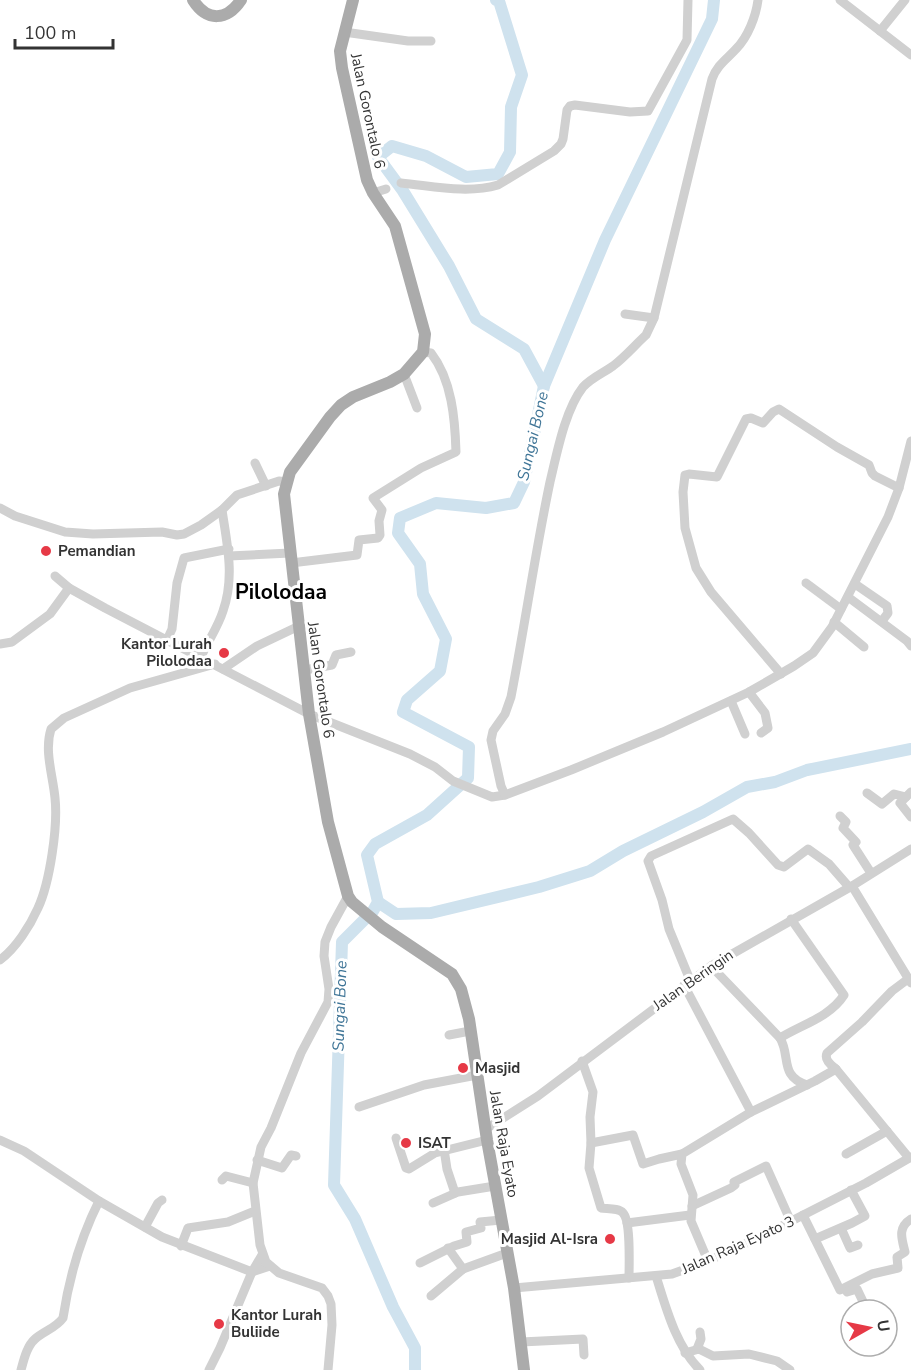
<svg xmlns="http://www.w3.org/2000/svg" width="911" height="1370" viewBox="0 0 911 1370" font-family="'Nunito Sans',sans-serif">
  <rect width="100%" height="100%" fill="#fff"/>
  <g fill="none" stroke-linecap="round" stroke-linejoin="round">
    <g stroke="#cfe2ee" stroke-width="12">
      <path d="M496 0 499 1 522 75 511 107 510 152 498 174 466 177 426 156 392 146 378 157 403 191 449 266 476 319 524 349 544 386"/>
      <path d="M378 902 396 914 431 913 539 887 590 871 623 851 703 812 747 787 775 782 807 770 911 749"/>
      <path d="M415 1370V1348L393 1307 355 1219 334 1185 342 942 373 911 378 902 367 855 375 844 427 815 468 778 469 747 403 712 407 700 440 671 446 639 423 594 420 564 398 533 400 518 436 503 486 508 514 503 524 482 544 386 605 240 712 19 714 0"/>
    </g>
    <g stroke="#d0d0d0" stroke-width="9">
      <path d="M840 0 911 55"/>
      <path d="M880 31 905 0"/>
      <path d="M344 32 408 41H431"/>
      <path d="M401 183C433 186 467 194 498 185L554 151 561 144 563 139 567 110 570 106 575 105 630 112 648 111 687 40 688 0"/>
      <path d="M373 193 386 189"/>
      <path d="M625 314 654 318"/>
      <path d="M404 374 417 408"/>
      <path d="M255 463 266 486"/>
      <path d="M0 508 15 516 65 532 93 534 162 532 177 535 184 534 201 525 222 510"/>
      <path d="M229 556 290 553"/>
      <path d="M291 563 357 555 359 540 378 538 380 535 379 521 382 510 373 498 421 468 456 452C455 419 452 380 431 353L423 352"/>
      <path d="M55 576 69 588 105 608 309 714 410 754 435 767 453 781 492 797 505 795 571 770 663 732 749 692 794 666 813 653 832 627 888 517 899 488 911 441"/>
      <path d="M806 583 841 609"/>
      <path d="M855 584 887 606 888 613 882 621"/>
      <path d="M848 597 907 641 911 646"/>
      <path d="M834 622 864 647"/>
      <path d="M167 640 172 629 177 583 184 558 229 549"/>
      <path d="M0 644 12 642 50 614 69 588"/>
      <path d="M201 657C208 641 218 627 223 611 235 577 227 544 222 510L237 495 279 481 287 482"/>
      <path d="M223 669 257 646 299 626"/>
      <path d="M305 670 332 665 336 655 351 652"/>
      <path d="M781 674 711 592 696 568 685 528 683 492 685 475 689 474 717 477 746 419 751 418 763 423 773 412 779 409 837 447 869 465 872 473 875 476 899 488"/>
      <path d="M749 692 765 713 768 728 761 733"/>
      <path d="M731 701 745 734"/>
      <path d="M911 792 900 803 911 817"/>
      <path d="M867 793 882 804 894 794 906 797"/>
      <path d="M505 795 501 786 491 740 493 731 505 714 511 697C525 625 535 553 550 482 557 453 565 410 583 387 591 378 603 373 613 366 625 357 635 345 646 335L654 318 712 79C717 65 727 59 736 49 748 37 756 16 758 0"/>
      <path d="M840 816 846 822 843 828 856 842 853 845 871 873"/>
      <path d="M852 886 911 983"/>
      <path d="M791 919 844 995C830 1017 801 1025 780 1038 791 1056 779 1076 807 1085"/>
      <path d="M0 960C16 948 30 926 38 908 50 882 58 826 55 798 53 776 44 751 51 729L64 718 130 688 215 664"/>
      <path d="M711 966 780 1038"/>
      <path d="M690 980 669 929 662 900 648 861 651 856 733 819 749 833 778 865 784 867 808 849 829 864 849 887"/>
      <path d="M684 985 751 1112"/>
      <path d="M449 1035 470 1031"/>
      <path d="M582 1061 593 1092 590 1117 591 1143 589 1168 601 1208C607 1209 619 1208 623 1213 631 1221 629 1266 629 1278"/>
      <path d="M836 1069C831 1065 824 1060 827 1053L862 1022 892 991 908 979"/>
      <path d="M359 1107 424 1085 477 1075"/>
      <path d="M486 1129 538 1096 711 966 852 886 911 849"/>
      <path d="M396 1138 406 1168 409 1169 435 1153 487 1140"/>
      <path d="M0 1140 24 1151 99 1201 162 1237 252 1272 270 1266"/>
      <path d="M591 1143 633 1135 643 1164 659 1159 682 1154"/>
      <path d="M444 1149 447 1169 455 1193"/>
      <path d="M846 1154 887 1131"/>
      <path d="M257 1160 282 1168 291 1155 296 1156"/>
      <path d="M222 1180 226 1176 253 1183"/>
      <path d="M433 1203 458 1192 495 1186"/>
      <path d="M692 1206 731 1188 735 1185 734 1182 766 1166 791 1222"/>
      <path d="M803 1215 840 1290 872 1274 898 1268 897 1257 905 1252C902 1239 897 1228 911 1219"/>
      <path d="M627 1223 690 1215"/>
      <path d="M145 1227 158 1203 162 1200"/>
      <path d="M841 1228 850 1248 858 1245"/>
      <path d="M815 1239 852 1223 865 1216 851 1190"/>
      <path d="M181 1246 188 1228 228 1222 255 1211"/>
      <path d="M448 1248 463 1269"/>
      <path d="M708 1261 691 1221 693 1195 681 1164 682 1154 751 1112 815 1081 836 1069 909 1158"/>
      <path d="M420 1263 454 1246 467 1242 466 1232 481 1228 480 1222 501 1220"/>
      <path d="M656 1276C666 1308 676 1346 700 1370"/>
      <path d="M514 1288 672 1274 708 1261 764 1235 866 1183 911 1157"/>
      <path d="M847 1292 857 1289 867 1310"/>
      <path d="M431 1296 463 1269 507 1253"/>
      <path d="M521 1342 583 1339 584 1355"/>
      <path d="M697 1349 701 1339 700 1332"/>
      <path d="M685 1353 699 1349 713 1356 749 1354 777 1361 790 1370"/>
      <path d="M21 1370C24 1359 27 1346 35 1339 44 1331 56 1328 63 1318 69 1278 81 1237 99 1201"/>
      <path d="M209 1370 220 1348 252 1272 262 1255"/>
      <path d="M328 1370 332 1325 331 1304 328 1296 322 1288 279 1273 266 1262 260 1245 253 1183 261 1147 271 1128 301 1053 328 1002 329 989 324 956 325 942 331 927 348 896"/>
    </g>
    <g stroke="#ababab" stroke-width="12">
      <path d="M193 0C207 22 227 21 241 0"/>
      <path d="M353 0 340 51 342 68 367 180 373 193 395 226 425 334 423 352 404 374 390 382 353 397 341 405 330 417 290 472 284 494 309 714 328 822 348 896 352 902 382 927 452 974 461 989 469 1019 487 1140 514 1288 524 1370"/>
    </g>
  </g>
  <g fill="#e63946" stroke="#fff" stroke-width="2">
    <circle cx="46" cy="551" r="6"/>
    <circle cx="224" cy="653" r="6"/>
    <circle cx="463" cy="1068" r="6"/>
    <circle cx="406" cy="1143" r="6"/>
    <circle cx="610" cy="1239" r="6"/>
    <circle cx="219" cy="1324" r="6"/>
  </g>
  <g text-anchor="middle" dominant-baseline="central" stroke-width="6" stroke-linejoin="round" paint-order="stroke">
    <g font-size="15" fill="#333" stroke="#fff">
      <text transform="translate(368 111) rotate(78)">Jalan Gorontalo 6</text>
      <text transform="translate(321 680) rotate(82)">Jalan Gorontalo 6</text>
      <text transform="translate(693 980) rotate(-35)">Jalan Beringin</text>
      <text transform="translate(504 1144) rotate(80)">Jalan Raja Eyato</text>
      <text transform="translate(738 1245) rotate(-24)">Jalan Raja Eyato 3</text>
    </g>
    <g font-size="15" font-weight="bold" fill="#333" stroke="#fff" text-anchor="start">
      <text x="58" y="551">Pemandian</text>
      <text x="212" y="644" text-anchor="end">Kantor Lurah<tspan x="212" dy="17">Pilolodaa</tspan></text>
      <text x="475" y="1068">Masjid</text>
      <text x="418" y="1143">ISAT</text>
      <text x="598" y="1239" text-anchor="end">Masjid Al-Isra</text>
      <text x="231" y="1315">Kantor Lurah<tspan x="231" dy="17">Buliide</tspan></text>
    </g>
    <g font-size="16" font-style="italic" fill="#3f7597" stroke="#fff">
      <text transform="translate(533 436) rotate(-77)">Sungai Bone</text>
      <text transform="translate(340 1006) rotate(-88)">Sungai Bone</text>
    </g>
    <g font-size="21" font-weight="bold" fill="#000" stroke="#fff">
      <text x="281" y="592">Pilolodaa</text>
    </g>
  </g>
  <g transform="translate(869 1328) rotate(81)"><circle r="28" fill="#ffffff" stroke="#adadad" stroke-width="1.5"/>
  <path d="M0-4.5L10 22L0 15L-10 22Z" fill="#e63946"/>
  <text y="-9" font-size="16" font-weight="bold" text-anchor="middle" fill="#333333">U</text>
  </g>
  <path d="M15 39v9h98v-9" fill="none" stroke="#333333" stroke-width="3"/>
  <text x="24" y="39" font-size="18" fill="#333333" stroke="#ffffff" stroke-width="4.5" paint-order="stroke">100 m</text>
</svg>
